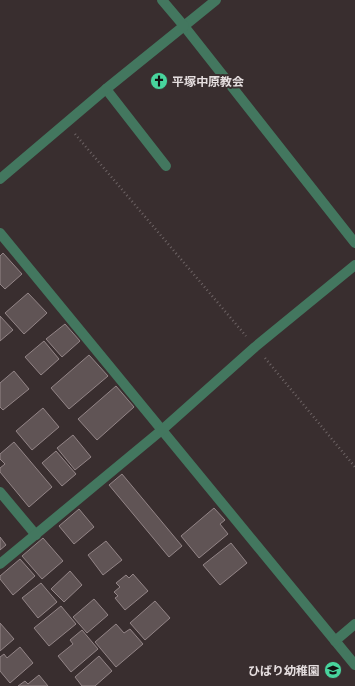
<svg xmlns="http://www.w3.org/2000/svg" width="355" height="686" viewBox="0 0 355 686" font-family="Lora,'Noto Sans JP',serif">
  <rect width="100%" height="100%" fill="#392e2f"/>
  <g fill="#605455" stroke="#938587">
    <path d="M3 253 22 274 5 289 0 284V256Z"/>
    <path d="M28 293 47 313 24 334 5 313Z"/>
    <path d="M0 316 13 330 0 341Z"/>
    <path d="M65 324 80 341 62 357 46 339Z"/>
    <path d="M44 341 59 359 41 375 25 357Z"/>
    <path d="M89 355 108 376 69 409 51 388Z"/>
    <path d="M14 371 29 389 3 410 0 407V383Z"/>
    <path d="M116 386 134 407 97 440 78 419Z"/>
    <path d="M43 408 59 427 32 450 16 431Z"/>
    <path d="M73 435 91 457 75 470 57 448Z"/>
    <path d="M14 442 52 487 29 507 0 472V468L5 464 0 459V454Z"/>
    <path d="M56 451 76 474 62 486 42 463Z"/>
    <path d="M122 474 182 546 169 557 109 485Z"/>
    <path d="M214 508 225 520 220 524 228 534 199 558 181 536Z"/>
    <path d="M79 509 94 527 74 544 59 526Z"/>
    <path d="M0 537 6 545 0 550Z"/>
    <path d="M43 538 63 561 42 579 22 556Z"/>
    <path d="M106 541 122 560 103 575 88 555Z"/>
    <path d="M231 543 247 563 220 585 203 565Z"/>
    <path d="M20 559 35 576 13 595 0 579V576Z"/>
    <path d="M70 571 82 585 64 602 51 589Z"/>
    <path d="M133 574 148 591 125 610 115 598 118 596 114 592 120 587 116 583 126 575 129 578Z"/>
    <path d="M41 583 57 602 38 618 22 598Z"/>
    <path d="M94 599 108 615 87 633 73 617Z"/>
    <path d="M155 601 170 618 145 640 130 623Z"/>
    <path d="M61 606 76 624 49 646 34 628Z"/>
    <path d="M0 623 14 639 0 651Z"/>
    <path d="M116 624 124 633 130 629 143 644 116 667 95 642Z"/>
    <path d="M82 630 98 649 71 672 58 656 73 644 70 640Z"/>
    <path d="M20 647 33 663 10 683 0 671V657L4 654 7 658Z"/>
    <path d="M99 656 112 671 95 686H82L75 677Z"/>
    <path d="M39 675 48 686H18L25 681 28 684Z"/>
  </g>
  <g fill="none" stroke-linecap="round" stroke-linejoin="round">
    <g stroke="#6e6465" stroke-width="2.5" stroke-dasharray="1 3" stroke-linecap="butt">
      <path d="M75 134 246 336"/>
      <path d="M265 358 355 467"/>
    </g>
    <g stroke="#43775f" stroke-width="10">
      <path d="M216 0 184 26 355 243"/>
      <path d="M106 89 166 166"/>
      <path d="M0 179 106 89 184 26 162 0"/>
      <path d="M0 233 355 665"/>
      <path d="M0 492 36 535"/>
      <path d="M0 564 163 429 255 347 355 265"/>
      <path d="M335 641 355 624"/>
    </g>
  </g>
  <defs>
    <g id="church-disc" transform="scale(0.9)"><circle r="9.5" fill="#48d49d" stroke="#392e2f"/><path d="M-1.2-6h2.4v3.5h3.3v2.4h-3.3V6h-2.4V-.1h-3.3v-2.4h3.3Z" fill="#111"/></g>
    <g id="school-disc" transform="scale(0.9)"><circle r="9.5" fill="#48d49d" stroke="#392e2f"/><path d="M0-5L7-2L0 1L-7-2ZM-4 1L0 2.5L4 1V4Q0 6-4 4Z" fill="#111"/></g>
  </defs>
  <g fill-rule="evenodd">
    <use href="#church-disc" x="159" y="81"/>
    <use href="#school-disc" x="333" y="670"/>
  </g>
  <g text-anchor="middle" dominant-baseline="central" stroke-width="4" stroke-linejoin="round" paint-order="stroke">
    <g font-size="12" font-weight="bold" fill="#e5dedf" stroke="#392e2f" text-anchor="start">
      <text x="172" y="81">平塚中原教会</text>
      <text x="320" y="670" text-anchor="end">ひばり幼稚園</text>
    </g>
  </g>
</svg>
